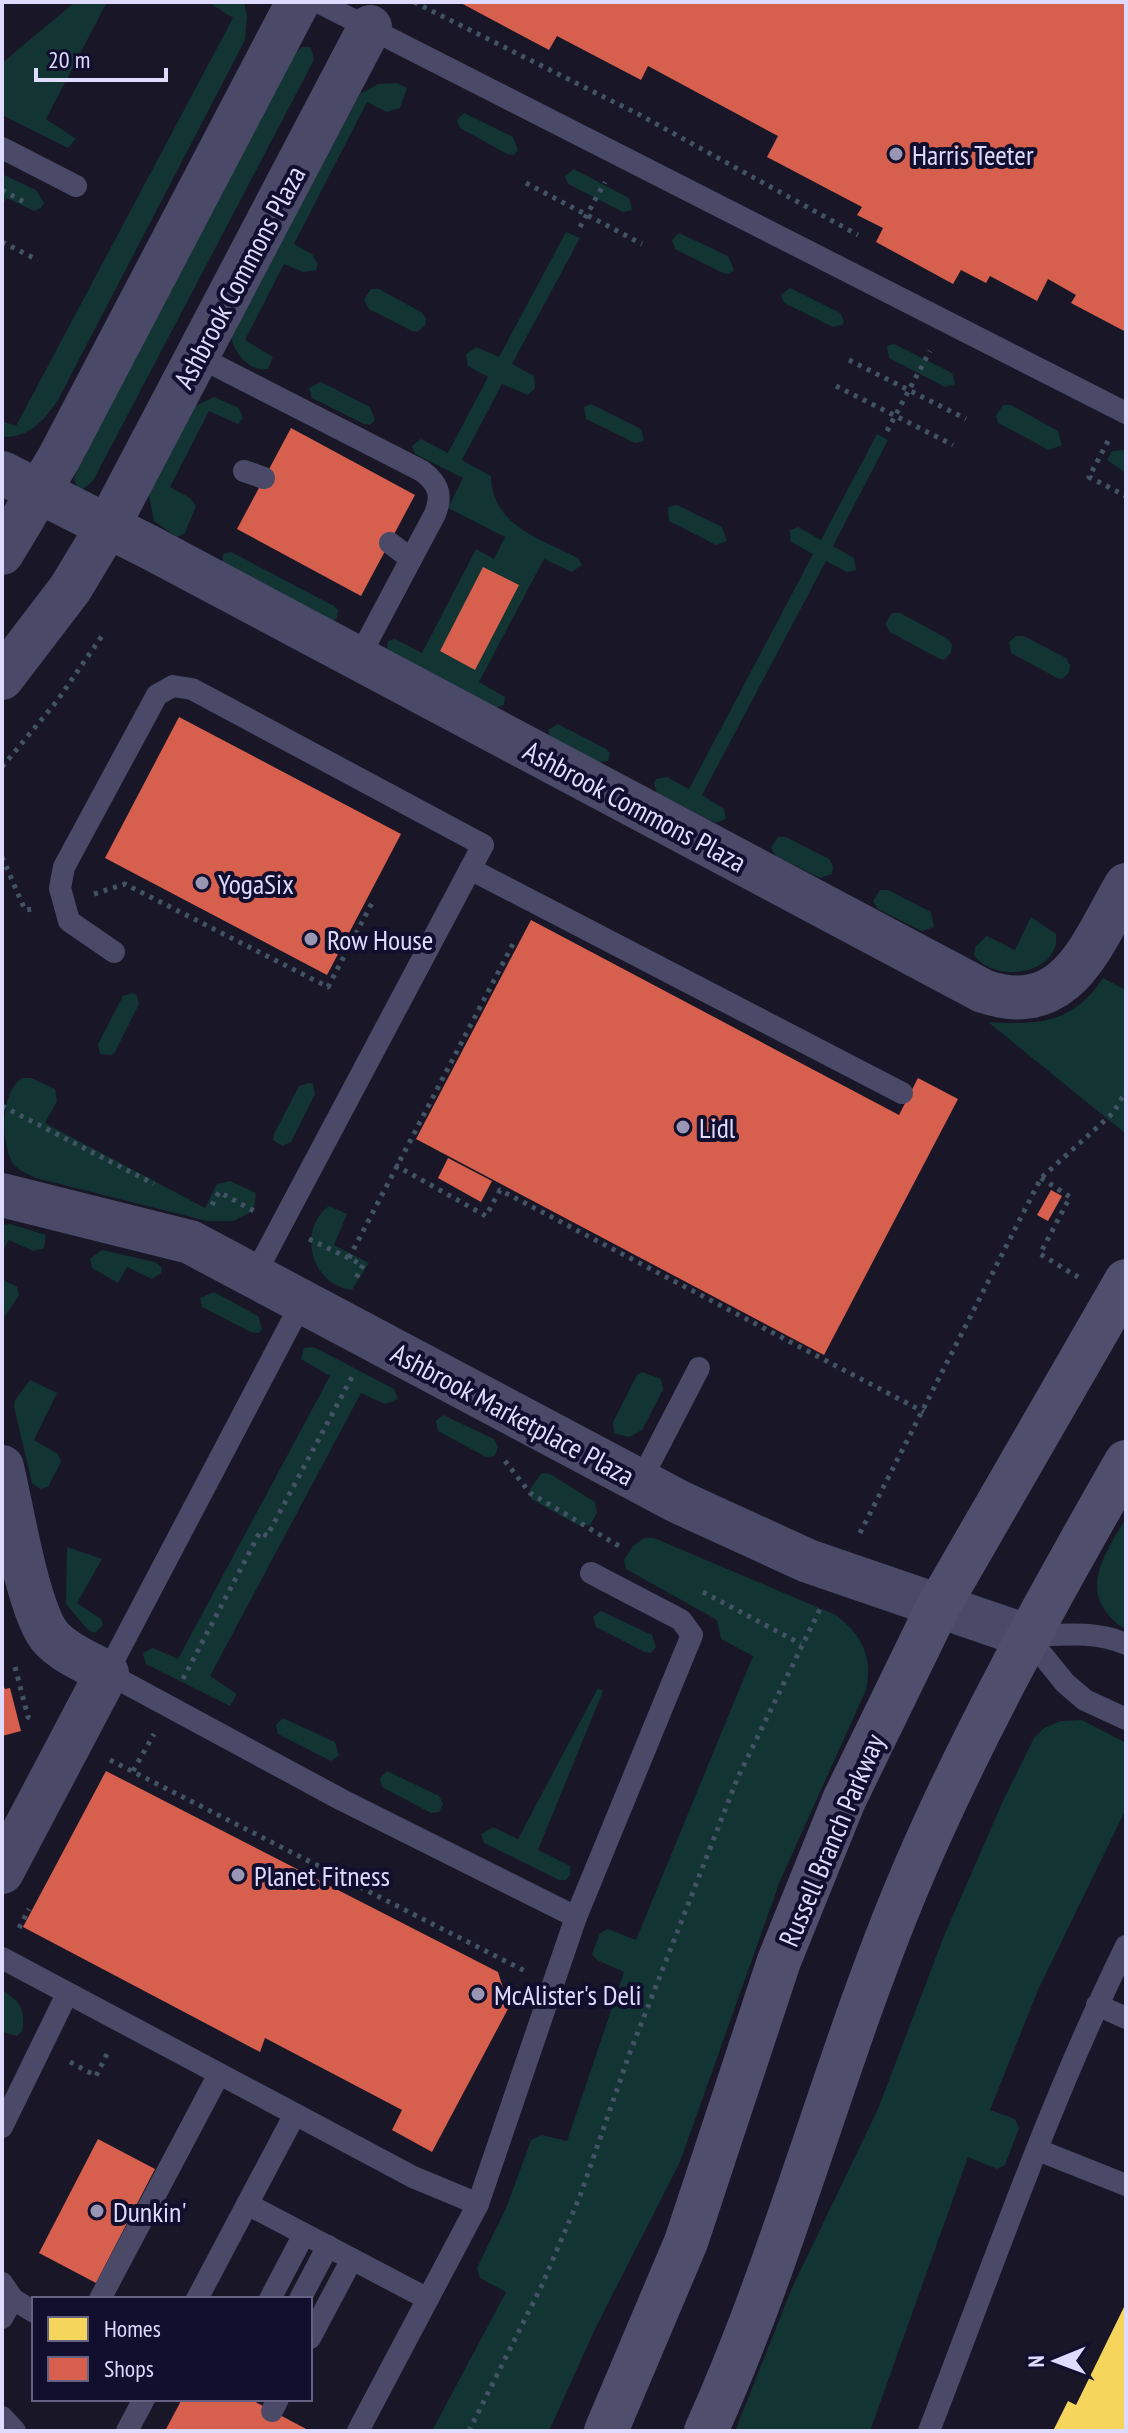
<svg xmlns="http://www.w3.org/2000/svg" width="1128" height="2433" viewBox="0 0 1128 2433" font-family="'PT Sans Narrow',sans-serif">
  <rect width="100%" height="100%" fill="#181627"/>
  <g fill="#123433">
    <path d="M75 2H107L46 119 76 139 68 148 2 115V63Z"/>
    <path d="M208 2H244L247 15 245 40 58 400C43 421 30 438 2 437V421L16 426 233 18Z"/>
    <path d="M302 47H311L314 60 93 481 82 490 77 487 74 479 80 465 296 52Z"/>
    <path d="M397 83 407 88 400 108 387 112 367 102 294 244 312 254 318 264 316 270 303 272 284 264 245 340 273 357 268 369C249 372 234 353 231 336L360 94 378 84Z"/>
    <path d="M464 113 513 137 518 150 514 155 507 154 460 128 457 120Z"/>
    <path d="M574 169 629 198 632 210 623 212 568 184 565 176Z"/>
    <path d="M2 174 36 190 44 203 41 208 34 211 7 198 2 205Z"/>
    <path d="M566 232 580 238 512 364 534 376 535 388 528 395 502 384 462 460 491 476C492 526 540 538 578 558L582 565 572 572 544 559 479 682 505 697 504 705 495 708 387 649 388 641 395 639 422 653 476 549 494 559 505 537 448 508 463 478 415 454 412 446 421 439 448 453 488 377 468 366 466 354 476 347 499 357Z"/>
    <path d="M679 233 728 256 734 270 729 274 723 273 675 249 672 240Z"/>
    <path d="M790 288 840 313 844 321 842 325 833 327 784 303 781 295Z"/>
    <path d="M371 289H379L421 312 426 318 425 326 417 332 412 331 369 309 364 300Z"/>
    <path d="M894 344 952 373 955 384 945 387 889 358 887 346Z"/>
    <path d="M321 382 370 407 375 420 370 425 364 424 312 398 309 388Z"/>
    <path d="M214 397 239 408 243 418 238 424 209 411 170 487 190 498 196 506 185 533 177 537 154 521 148 491 193 407Z"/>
    <path d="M591 404 641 429 644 441 635 443 586 419 584 407Z"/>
    <path d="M1003 405H1011L1058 431 1062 445 1049 450 998 423 996 416Z"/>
    <path d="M877 434 888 440 833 546 854 558 856 570 847 572 826 561 702 795 724 809 726 819 715 823 657 793 654 784 656 779 667 777 689 789 813 554 791 542 790 530 798 527 821 540Z"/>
    <path d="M1126 450V473L1107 460 1112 451Z"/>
    <path d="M677 505 722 527 727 541 716 545 669 521 668 507Z"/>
    <path d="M231 552 334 606 338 610 337 618 333 621 222 562 223 554Z"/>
    <path d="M892 613H900L948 639 952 645 951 653 944 660 938 658 890 632 885 624Z"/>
    <path d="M1016 636H1024L1066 658 1070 665 1069 673 1062 679 1057 678 1011 653 1009 642Z"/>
    <path d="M558 724 606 749 610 753 608 761 599 762 551 738 548 730Z"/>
    <path d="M778 837H786L829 859 833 866 832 874 820 878 776 856 771 848Z"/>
    <path d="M880 890H888L931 912 934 927 922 931 878 909 873 901Z"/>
    <path d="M1031 917 1056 934C1061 975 994 984 974 955L975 947 987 936 1015 950Z"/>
    <path d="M1103 978 1126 990V1134L988 1022C1038 1025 1073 1024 1103 978Z"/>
    <path d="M132 993 137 995 139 1004 115 1052 111 1055 100 1054 98 1044 123 996Z"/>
    <path d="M22 1078H31L55 1089 57 1101 45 1123 205 1208 217 1184 230 1181 256 1193 254 1210 234 1221H207L36 1178C28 1174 20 1171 14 1165 0 1145 0 1092 22 1078Z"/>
    <path d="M309 1083 313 1084 315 1094 291 1142 282 1146 273 1140 274 1134 299 1086Z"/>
    <path d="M329 1206 347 1214 334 1245 369 1263 352 1290C312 1286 296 1230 329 1206Z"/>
    <path d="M10 1224 46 1235 44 1248 33 1251 9 1240 2 1252V1225Z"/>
    <path d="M102 1250 155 1262 162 1268 161 1273 152 1279 127 1267 118 1283 92 1268 90 1259Z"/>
    <path d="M2 1279 17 1287 19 1295 2 1321Z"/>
    <path d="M214 1292 258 1316 262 1329 259 1333 251 1332 202 1307 200 1298Z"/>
    <path d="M314 1347 394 1389 398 1399 385 1404 361 1393 210 1676 237 1694 230 1706 146 1664 143 1653 153 1648 178 1659 330 1376 301 1359 304 1348Z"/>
    <path d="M642 1372 661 1379 663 1390 642 1430 629 1437 614 1433 613 1422 637 1375Z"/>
    <path d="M30 1380 57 1393 34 1440 58 1454 61 1462 48 1487 40 1489 32 1483 14 1407 15 1400Z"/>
    <path d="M443 1415 494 1439 498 1447 495 1456 486 1457 438 1431 436 1421Z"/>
    <path d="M542 1473 550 1474 595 1502 597 1513 590 1525H578L531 1499 530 1489Z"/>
    <path d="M1126 1518V1630C1075 1596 1102 1558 1126 1518Z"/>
    <path d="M644 1538H654L836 1615C862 1636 873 1655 866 1690L780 1881 680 2162 595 2329 549 2431H432L506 2292 480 2278 477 2268 507 2206 531 2140 542 2135 567 2141 624 1972 597 1960 592 1954 600 1933 608 1929 636 1940 753 1656 721 1639 717 1620 626 1569 624 1560 633 1546Z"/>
    <path d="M67 1547 102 1559 77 1603 101 1619 103 1625 95 1633 88 1630 66 1604Z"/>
    <path d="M601 1611 652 1635 656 1647 651 1653 645 1652 596 1627 593 1617Z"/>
    <path d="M598 1688 603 1691 538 1850 570 1866V1875L566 1880H559L484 1843 481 1834 493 1827 518 1839Z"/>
    <path d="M283 1718 335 1742 339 1755 331 1761 278 1734 276 1725Z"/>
    <path d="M1082 1720 1126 1743V1809L1038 1990 990 2110 1015 2119 1019 2128 1005 2165 997 2169 968 2157 870 2431H735L792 2288 878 2109 944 1936 1003 1801 1034 1738 1044 1728 1061 1721Z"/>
    <path d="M387 1771 439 1796 443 1804 439 1812 431 1813 382 1787 380 1778Z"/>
    <path d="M2 1990C20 2001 26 2010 22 2031L17 2036 2 2032Z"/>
  </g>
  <path fill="#f6d55c" d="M1126 2303V2431H1053L1068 2401 1076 2405Z"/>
  <g fill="#d6604d">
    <path d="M459 2H1126V332L1071 303 1076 295 1048 279 1037 301 990 276 986 283 961 270 953 284 876 242 883 228 857 215 862 207 767 157 778 136 648 66 641 80 557 36 549 50Z"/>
    <path d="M291 428 415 495 361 596 237 529Z"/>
    <path d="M483 567 519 585 475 670 440 651Z"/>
    <path d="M179 717 401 834 327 975 105 858Z"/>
    <path d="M531 920 899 1115 918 1078 958 1099 824 1355 416 1139Z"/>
    <path d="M448 1158 492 1181 481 1202 438 1178Z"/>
    <path d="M1051 1190 1062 1196 1048 1221 1037 1215Z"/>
    <path d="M2 1683 5 1689 10 1688 21 1731 2 1736Z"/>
    <path d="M106 1771 498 1972 509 2007 432 2152 392 2130 402 2110 265 2038 260 2052 23 1927Z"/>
    <path d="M98 2139 155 2169 96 2283 39 2253Z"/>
    <path d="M182 2399H250L310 2431H165Z"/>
  </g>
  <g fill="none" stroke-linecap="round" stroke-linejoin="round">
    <g stroke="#425364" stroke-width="5" stroke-dasharray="4 6" stroke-linecap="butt">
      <path d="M414 2 640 115 858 235"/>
      <path d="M526 183 642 244"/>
      <path d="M2 190 28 204"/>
      <path d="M580 227 605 182"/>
      <path d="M2 242 38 260"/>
      <path d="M849 360 966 419"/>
      <path d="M836 386 953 445"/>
      <path d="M887 431 930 351"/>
      <path d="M1108 441 1089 477 1126 496"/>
      <path d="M2 767 57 701 104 633"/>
      <path d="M2 857 25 910 34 909"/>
      <path d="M94 894 125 884 328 987 372 903"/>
      <path d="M2 1106 154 1184"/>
      <path d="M395 1165 486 1216 500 1190 924 1412"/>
      <path d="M1041 1178 1070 1197 1040 1254 1078 1277"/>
      <path d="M212 1205 219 1192 254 1211"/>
      <path d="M309 1239 363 1265 354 1282"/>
      <path d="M349 1258 514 942"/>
      <path d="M505 1461 530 1493 624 1549"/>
      <path d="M860 1533 1041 1178 1113 1113 1126 1091"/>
      <path d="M703 1592 801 1644"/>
      <path d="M15 1667 28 1717 34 1720"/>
      <path d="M183 1679 260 1532 267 1536 352 1377"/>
      <path d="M110 1760 525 1971"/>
      <path d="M133 1771 154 1734"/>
      <path d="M19 1928 29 1909"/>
      <path d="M70 2062 96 2076 109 2050"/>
      <path d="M469 2431 542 2285 580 2196 629 2055 738 1777 820 1609"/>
    </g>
    <g stroke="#4a4a68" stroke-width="22">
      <path d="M318 2 1126 413"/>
      <path d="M2 148 76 186"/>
      <path d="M197 356 422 471C438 483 443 495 435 514L358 659"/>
      <path d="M244 471 264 478"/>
      <path d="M390 543 411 559"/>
      <path d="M470 869 902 1093"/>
      <path d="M114 952 69 921 60 888 64 867 157 695 173 686 192 689 483 845 254 1276"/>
      <path d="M302 1302 107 1673 342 1800 576 1917"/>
      <path d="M640 1482 699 1368"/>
      <path d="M1027 1636 1065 1683 1085 1700 1126 1719"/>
      <path d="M1027 1636C1060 1635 1095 1630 1126 1644"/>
      <path d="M2 1958 413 2177 478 2204 576 1917 692 1635 681 1620 591 1573"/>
      <path d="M1097 2005 1126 2018"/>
      <path d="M2 2127 67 1994"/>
      <path d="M1038 2150 1126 2185"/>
      <path d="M247 2204 428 2299"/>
      <path d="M2 2283 13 2299 34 2312"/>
      <path d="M100 2299 219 2074"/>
      <path d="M197 2299 295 2114"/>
      <path d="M270 2299 304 2234"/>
      <path d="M300 2299 328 2246"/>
      <path d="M2 2318 13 2299"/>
      <path d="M310 2338 352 2259"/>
      <path d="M272 2411 278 2399"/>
      <path d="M2 2417 15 2431"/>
      <path d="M127 2431 144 2399"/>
      <path d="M358 2431 478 2204"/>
      <path d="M929 2431C992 2269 1049 2102 1126 1946"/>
    </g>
    <g stroke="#4a4a68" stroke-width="44">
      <path d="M2 473 151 548 983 991C1067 1020 1091 945 1126 885"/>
      <path d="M2 553 59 458 298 2"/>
      <path d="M2 678 70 589 108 526 370 27"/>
      <path d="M2 1195 190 1242 679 1502 808 1561 1027 1636"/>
      <path d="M2 1467C12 1509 26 1597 46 1631 57 1650 88 1662 107 1673L2 1872"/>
    </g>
    <g stroke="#4f4e6d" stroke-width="44">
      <path d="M606 2431 686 2242 779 1961 844 1800 938 1607 1126 1281"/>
      <path d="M706 2431C785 2256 832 2069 905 1892 967 1743 1046 1602 1126 1462"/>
    </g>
  </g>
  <g fill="#9996b3" stroke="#120f2e" stroke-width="3">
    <circle cx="896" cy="154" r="8"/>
    <circle cx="202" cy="883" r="8"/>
    <circle cx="311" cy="939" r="8"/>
    <circle cx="683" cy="1127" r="8"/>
    <circle cx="238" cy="1875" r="8"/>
    <circle cx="478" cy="1994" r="8"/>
    <circle cx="97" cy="2211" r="8"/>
  </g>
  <g text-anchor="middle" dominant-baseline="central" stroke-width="8" stroke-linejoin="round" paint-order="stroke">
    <g font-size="28" fill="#dedbff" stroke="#120f2e" text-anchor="start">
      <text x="912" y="154">Harris Teeter</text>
      <text x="218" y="883">YogaSix</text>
      <text x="327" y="939">Row House</text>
      <text x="699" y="1127">Lidl</text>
      <text x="254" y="1875">Planet Fitness</text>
      <text x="494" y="1994">McAlister's Deli</text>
      <text x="113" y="2211">Dunkin'</text>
    </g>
    <g font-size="28" fill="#dedbff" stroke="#120f2e">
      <text transform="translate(239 277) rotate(-62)">Ashbrook Commons Plaza</text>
      <text transform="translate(635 806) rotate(28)">Ashbrook Commons Plaza</text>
      <text transform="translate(513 1414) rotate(28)">Ashbrook Marketplace Plaza</text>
      <text transform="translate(831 1840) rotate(-67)">Russell Branch Parkway</text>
    </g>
  </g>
  <rect width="1128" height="2433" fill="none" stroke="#dedbff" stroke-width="8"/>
  <rect x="32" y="2297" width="280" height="104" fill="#120f2e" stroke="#646182" stroke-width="2"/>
  <rect x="48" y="2317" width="40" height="24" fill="#f6d55c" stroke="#646182" stroke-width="2"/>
  <text x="104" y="2337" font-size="24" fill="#dedbff">Homes</text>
  <rect x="48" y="2357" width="40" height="24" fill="#d6604d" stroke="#646182" stroke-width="2"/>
  <text x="104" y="2377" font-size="24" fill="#dedbff">Shops</text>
  <g transform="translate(1056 2361) rotate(269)" stroke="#120f2e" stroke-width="6" paint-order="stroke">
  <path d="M0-6L14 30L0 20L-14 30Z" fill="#dedbff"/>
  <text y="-12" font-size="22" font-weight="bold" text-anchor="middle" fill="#dedbff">N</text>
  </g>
  <path d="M36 68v12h130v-12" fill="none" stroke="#dedbff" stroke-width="4"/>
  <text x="48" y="68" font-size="24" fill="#dedbff" stroke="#120f2e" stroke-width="6" paint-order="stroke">20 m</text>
</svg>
